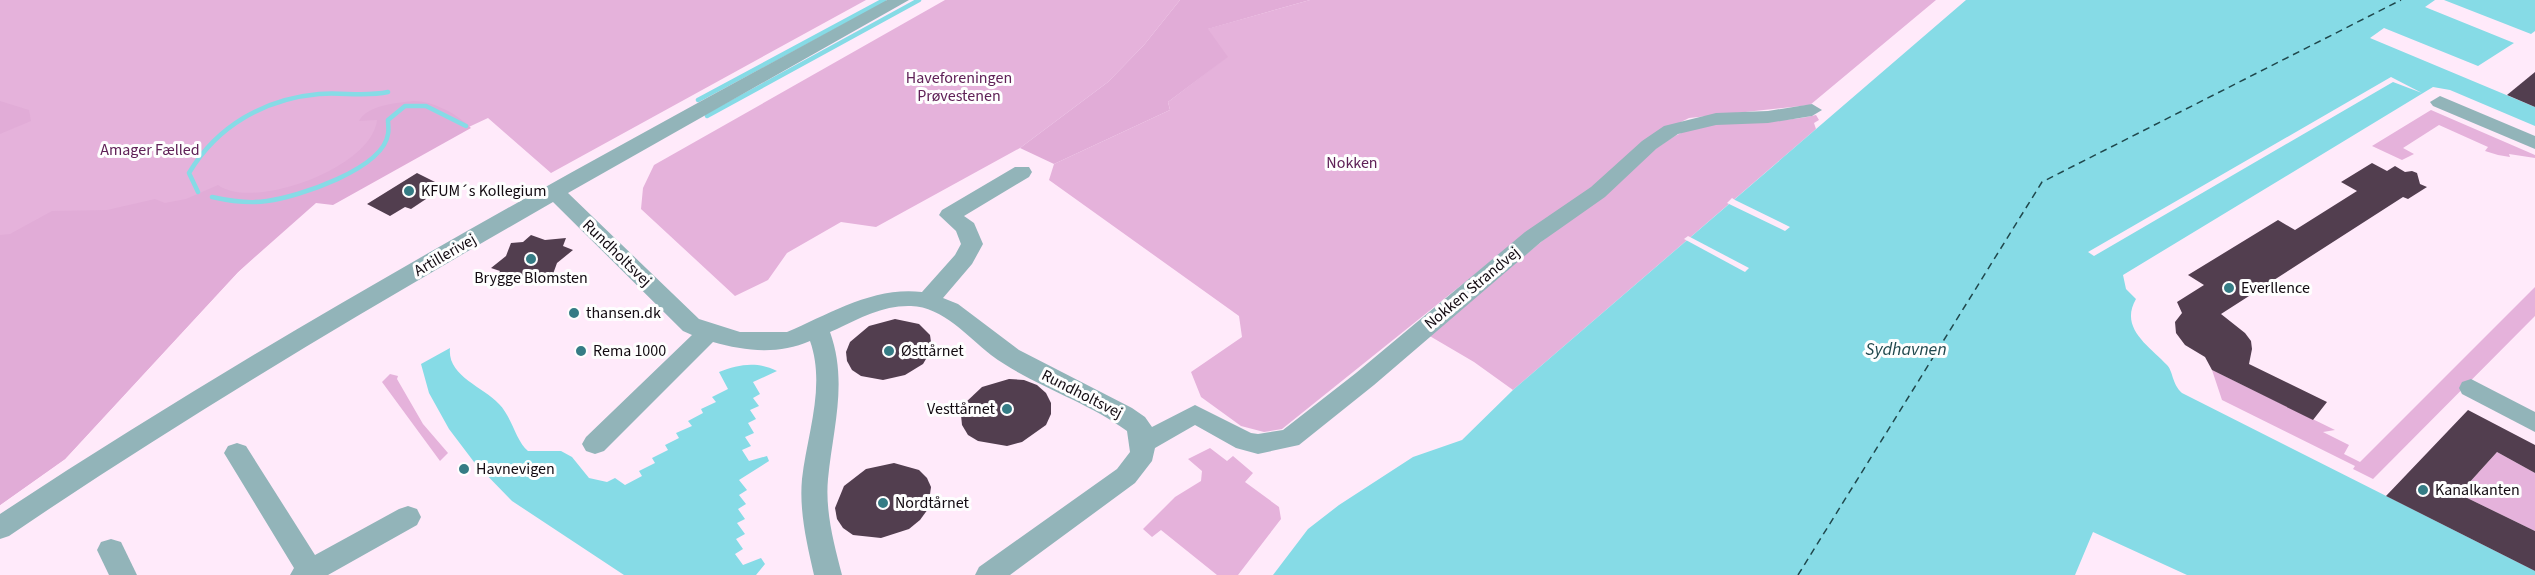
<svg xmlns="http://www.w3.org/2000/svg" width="2535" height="575" viewBox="0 0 2535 575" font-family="'Source Sans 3',sans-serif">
  <rect width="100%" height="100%" fill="#ffeafa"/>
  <g fill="#e5b2db">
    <path d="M0 0H866L551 173 488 118 319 197 238 272 65 459 0 505Z"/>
    <path d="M945 0H1180L1144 45 1108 82 1020 148 876 227 841 222 787 253 768 280 735 296 641 209 643 188 654 165Z"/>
    <path d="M1310 0H1936L1810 105 1689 118 1655 135 1597 185 1525 234 1282 429 1264 432 1241 426 1201 397 1191 372 1242 337 1239 316 1049 180 1054 164 1170 110 1168 102 1227 57 1207 29Z"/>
    <path d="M2431 110 2535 155V158L2509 154 2510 157 2498 155 2485 151 2488 147 2439 125 2403 148 2414 154 2402 160 2372 146Z"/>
    <path d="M1816 115 1819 120 1814 123 1816 129 1513 390 1474 362 1428 335 1648 154C1658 148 1668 139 1679 134 1717 115 1774 126 1816 115Z"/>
    <path d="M2535 287V316L2373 479 2353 469 2355 466 2222 400 2212 370 2335 430 2323 432 2349 445 2344 454 2360 462Z"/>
    <path d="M390 374 398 376 397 379 423 424 448 453 440 461 382 382Z"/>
    <path d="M1210 448 1227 461 1233 456 1253 473 1245 482 1279 507 1281 519 1238 575H1217L1161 530 1152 537 1143 529 1175 497 1201 481 1202 471 1188 459Z"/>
    <path d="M2497 452 2535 473V531L2453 491 2455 489 2461 492Z"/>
  </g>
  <g fill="#e1acd7">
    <path d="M1180 0H1310L1208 29 1228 57 1168 102 1170 110 1054 164 1020 148 1108 82 1144 45Z"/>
    <path d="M0 101 29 110 31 121 0 134Z"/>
    <path d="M413 101C433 101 456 113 471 128L333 205 316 203 238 272 65 459 0 505V235L10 234 52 211 107 210 155 199 165 203 186 199 218 185C253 211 372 168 377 120L359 121C367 105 397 103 413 101Z"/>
  </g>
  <g fill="#86dbe6">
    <path d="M1966 0H2435L2425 7 2514 43 2478 66 2384 28 2370 38 2535 107V126L2450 90 2433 87 2123 275 2126 289 2136 299C2119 328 2149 346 2167 365 2173 371 2172 384 2182 393L2535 571V575H2187L2093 532 2075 575H1273L1308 529 1339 505 1413 457 1462 440 1513 390Z"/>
    <path d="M2444 0H2535V31L2531 34Z"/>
    <path d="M450 348C447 376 482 386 499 404 512 417 516 441 528 451H561L572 457 589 478 607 482 615 478 625 485 642 476 639 471 655 463 652 458 668 450 665 445 679 438 676 433 692 426 688 421 703 413 701 409 716 402 712 397 728 389 719 372C739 364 757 361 777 371L753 382 760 394 753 398 759 406 750 410 756 419 748 423 754 433 745 437 751 446 742 450 749 461 767 456 769 461 739 480 747 490 739 495 746 504 738 509 745 519 737 523 745 534 736 539 743 549 735 554 743 565 761 558 765 564 756 575H624L512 501 474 462 449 429 429 393 421 364Z"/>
  </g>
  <g fill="#ffeafa">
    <path d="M2391 77 2422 93 2393 82 2094 256 2088 252Z"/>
    <path d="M1732 198 1735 200 1790 227 1785 231 1727 203Z"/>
    <path d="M1688 236 1690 237 1749 268 1745 272 1684 239Z"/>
  </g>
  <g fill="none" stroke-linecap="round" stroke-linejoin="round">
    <g stroke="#86dbe6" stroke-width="4.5">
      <path d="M698 100 884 0"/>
      <path d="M707 116 919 0"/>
      <path d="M198 192 189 173C217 126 264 99 319 94 342 92 365 97 388 92"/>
      <path d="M212 197C230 201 249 204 267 201 298 197 383 169 388 134 389 130 388 124 388 120L405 106H426L466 126"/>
    </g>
    <path stroke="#20484d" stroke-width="1.5" stroke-dasharray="7 5" stroke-linecap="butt" d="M1798 575 2042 182 2401 0"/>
  </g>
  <g fill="#523e4f">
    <path d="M2535 72V107L2507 95Z"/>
    <path d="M2372 163 2387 171 2395 166 2405 172 2412 171 2417 173 2420 184 2427 187 2408 199 2403 197 2221 314 2245 333 2251 341 2252 349 2249 364 2327 402 2313 420 2212 370 2205 357 2185 345 2176 333 2175 322 2182 313 2177 302 2204 285 2188 275 2278 220 2295 230 2357 191 2341 182Z"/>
    <path d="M417 173 441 185 422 197 426 199 411 209 405 207 390 216 367 204Z"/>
    <path d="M531 235 545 240 566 238 563 246 573 250 557 263 553 274 543 275 533 283 516 277 496 278 500 271 491 268 506 256 511 243 523 242Z"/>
    <path d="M895 319 919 324 930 335 932 349 923 364 905 375 883 380 861 376 852 370 847 361 846 352 850 342 869 326Z"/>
    <path d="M1009 379 1024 380 1037 385 1046 393 1051 403V414L1046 425 1022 442 1007 446 978 441 968 435 962 425 961 415 964 404 982 387Z"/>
    <path d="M2468 410 2535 445V473L2497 452 2459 494 2535 531V571L2386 496Z"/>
    <path d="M894 463 919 470 927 478 931 487 928 509 920 520 909 529 881 538 853 535 843 528 837 519 835 508 844 486 866 469Z"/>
  </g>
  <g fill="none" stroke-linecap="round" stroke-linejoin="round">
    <g fill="#92b4b9" fill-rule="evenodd">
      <path d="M887 0H909L568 193 699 319 740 332H787C829 314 874 286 922 292L955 255 961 244 956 231 939 215 942 210 1015 167H1029L1032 172 1029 177 964 216 974 223 983 244 972 264 943 298 958 304 1019 350 1132 408 1145 417 1152 427 1195 405 1251 433 1258 434 1283 430 1356 373 1525 232 1591 187 1642 141 1664 126 1716 113 1768 111 1812 104 1822 110 1812 116 1768 123 1716 125 1678 134 1656 149 1605 197 1541 242 1374 385 1299 445 1258 454 1236 448 1195 425 1155 448 1152 461 1135 483 1010 575H975L979 567 1117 469 1130 452 1127 431C1085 400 1033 386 991 355 967 336 943 307 911 306 884 305 860 318 837 329L830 332C848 382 833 428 828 479 825 511 834 544 842 575H814C807 544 799 511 802 479 807 434 826 386 810 341 778 355 745 351 713 342L604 451 595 454 586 451 582 444 586 437 692 335 683 331 553 202C369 308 185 416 9 536L0 539V514C285 326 587 163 887 0Z"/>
      <path d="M2440 96 2535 136V149L2433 106 2430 102Z"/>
      <path d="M2471 379 2535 412V432L2462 394 2459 388 2462 382Z"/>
      <path d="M237 443 246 446 315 555 399 509 408 506 417 509 421 517 417 525 328 575H290L294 568 224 453 228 446Z"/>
      <path d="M111 539 121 542 137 575H109L97 550 101 542Z"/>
    </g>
  </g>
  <g fill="#357c85" stroke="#fefefe" stroke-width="2">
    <circle cx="409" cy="191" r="6"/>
    <circle cx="531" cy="259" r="6"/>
    <circle cx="2229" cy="288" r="6"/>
    <circle cx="574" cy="313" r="6"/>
    <circle cx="581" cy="351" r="6"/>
    <circle cx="889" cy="351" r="6"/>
    <circle cx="1007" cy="409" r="6"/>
    <circle cx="464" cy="469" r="6"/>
    <circle cx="2423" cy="490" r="6"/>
    <circle cx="883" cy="503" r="6"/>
  </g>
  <g text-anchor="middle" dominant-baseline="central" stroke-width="6" stroke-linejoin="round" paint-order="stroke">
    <g font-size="16" fill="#5f2157" stroke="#fefefe">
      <text x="959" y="78">Haveforeningen<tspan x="959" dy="18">Prøvestenen</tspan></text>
      <text x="150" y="150">Amager Fælled</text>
      <text x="1352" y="163">Nokken</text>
    </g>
    <g font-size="16" fill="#120a11" stroke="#fefefe" text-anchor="start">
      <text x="421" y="191">KFUM´s Kollegium</text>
      <text x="531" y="278" text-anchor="middle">Brygge Blomsten</text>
      <text x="2241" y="288">Everllence</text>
      <text x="586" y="313">thansen.dk</text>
      <text x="593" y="351">Rema 1000</text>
      <text x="901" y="351">Østtårnet</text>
      <text x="995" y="409" text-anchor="end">Vesttårnet</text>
      <text x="476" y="469">Havnevigen</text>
      <text x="2435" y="490">Kanalkanten</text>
      <text x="895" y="503">Nordtårnet</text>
    </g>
    <g font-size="16" fill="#120a11" stroke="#fefefe">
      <text transform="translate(617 253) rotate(44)">Rundholtsvej</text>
      <text transform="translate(445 255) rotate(-30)">Artillerivej</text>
      <text transform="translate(1472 288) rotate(-40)">Nokken Strandvej</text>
      <text transform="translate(1082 394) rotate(27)">Rundholtsvej</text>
    </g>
    <g font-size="18" font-style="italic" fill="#20484d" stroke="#fefefe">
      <text x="1906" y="349">Sydhavnen</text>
    </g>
  </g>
</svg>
